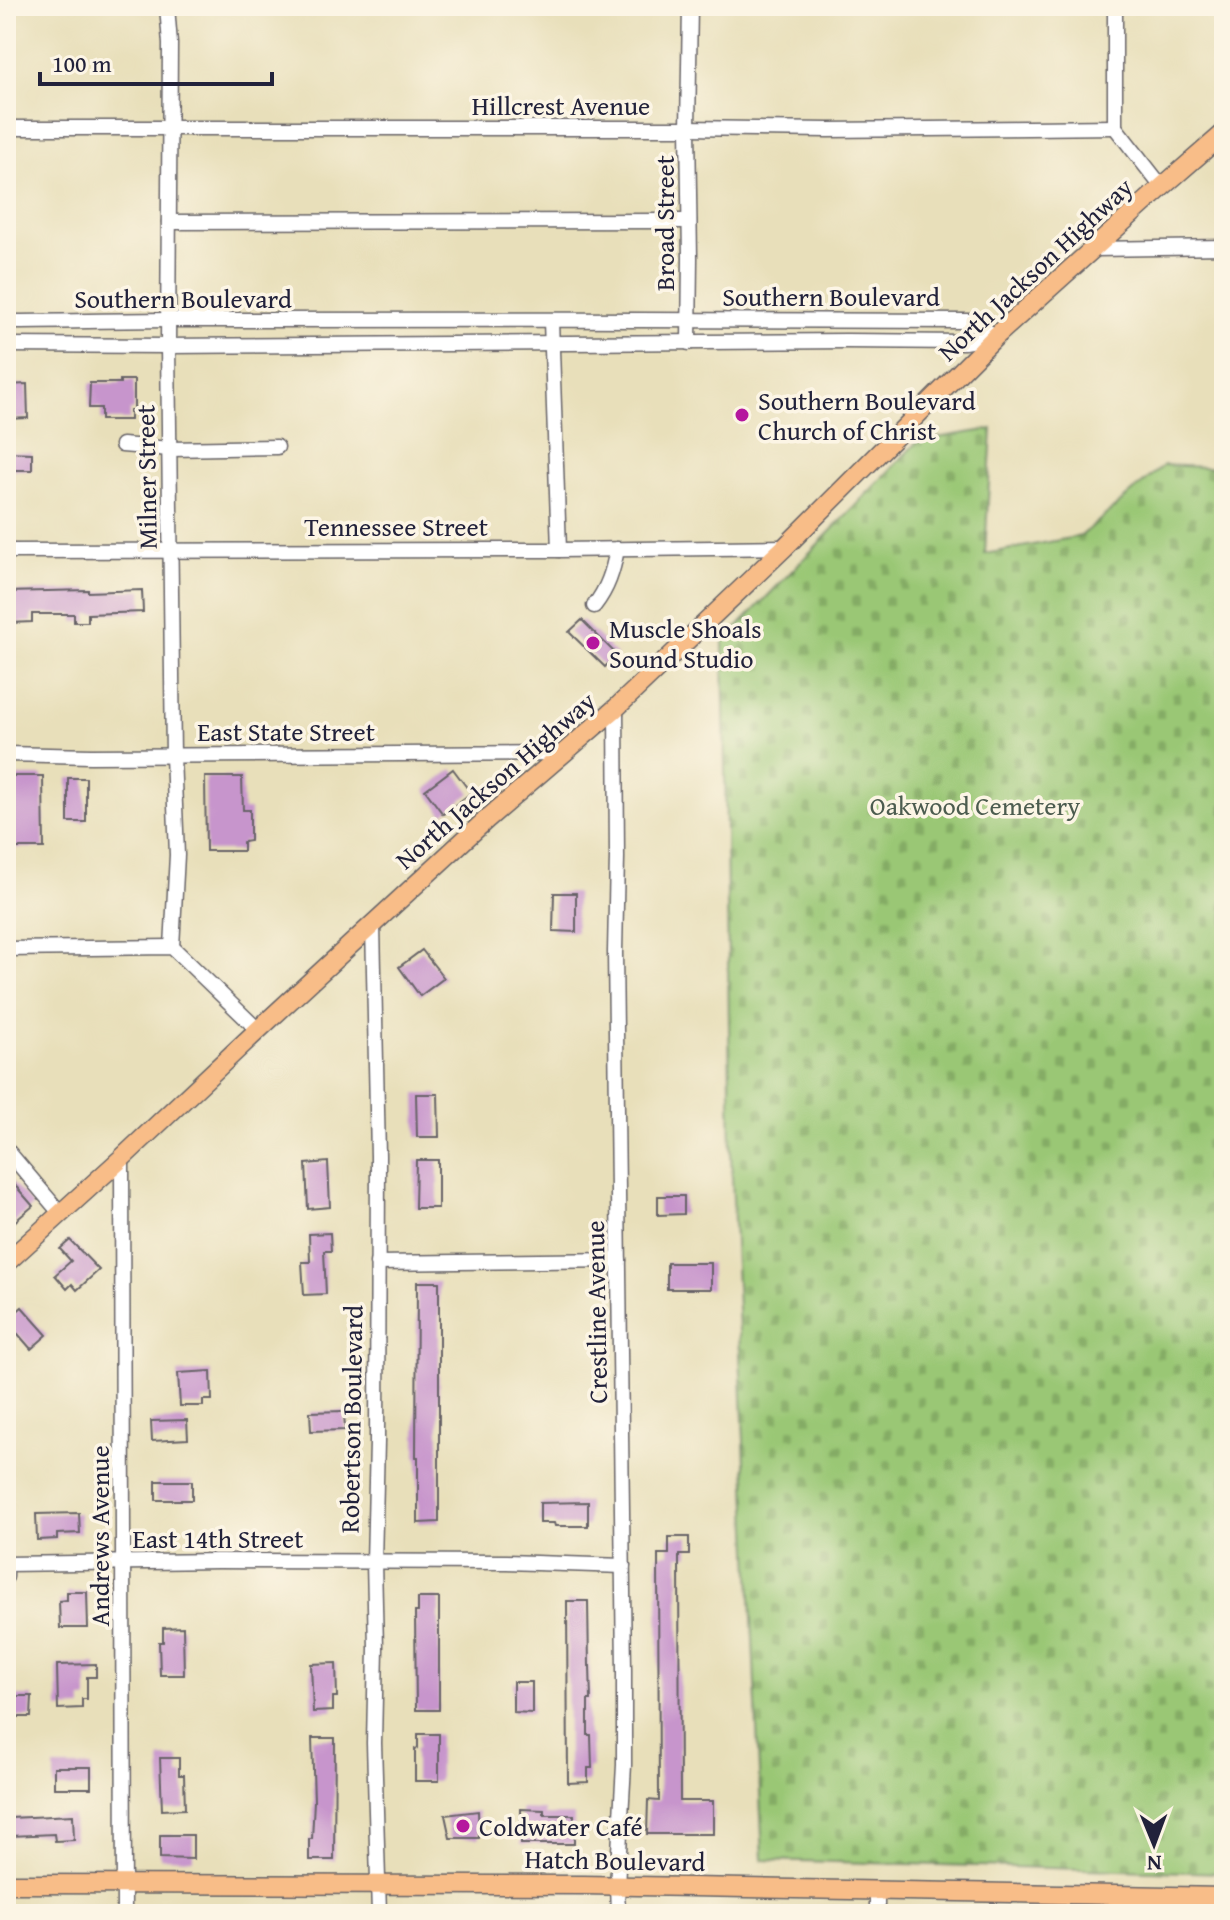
<svg xmlns="http://www.w3.org/2000/svg" width="1230" height="1920" viewBox="0 0 1230 1920" font-family="'Gentium Book Plus',serif">
  <defs>
    <pattern id="cemetery-stones" width="16" height="16" patternUnits="userSpaceOnUse" patternTransform="scale(2)"><rect width="16" height="16" fill="#9ac774"/><path d="M2 7V4a2 2 0 0 1 4 0v3zM10 15v-3a2 2 0 0 1 4 0v3z" fill="#84ab65"/></pattern>
  </defs>
  <rect width="100%" height="100%" fill="#fcf5e5"/>
  <filter id="ink" filterUnits="userSpaceOnUse"><feTurbulence type="fractalNoise" baseFrequency=".0125" numOctaves="2"/><feDisplacementMap in="SourceGraphic" scale="16" xChannelSelector="R" yChannelSelector="G"/><feConvolveMatrix kernelMatrix="1 2 1 2 8 2 1 2 1" color-interpolation-filters="sRGB"/></filter>
  <filter id="wash" filterUnits="userSpaceOnUse"><feTurbulence type="fractalNoise" baseFrequency=".006" numOctaves="4" result="noise"/><feDisplacementMap in="SourceGraphic" scale="32" xChannelSelector="R" yChannelSelector="G"/><feGaussianBlur stdDeviation="1.8" result="paint"/><feColorMatrix in="noise" values="0 0 0 0 0 0 0 0 0 0 0 0 0 0 0 0 0 1.4 0 .05"/><feComposite in="paint" operator="in"/></filter>
  <g filter="url(#wash)">
    <rect width="100%" height="100%" fill="#e8dfba"/>
    <path fill="url(#cemetery-stones)" stroke="#5e7458" stroke-width="2" d="M992 429 985 554 1081 536 1164 465 1224 468V1873L763 1860 731 1155 723 642 918 441Z"/>
    <g id="blocks">
      <g fill="#c795cc">
        <path d="M120 380H134V410H130V420H101V408H89L90 383H120Z"/>
        <path d="M27 384 28 418 8 419 7 385Z"/>
        <path d="M6 452 32 453V470H6Z"/>
        <path d="M88 590V592L142 590 143 612 88 614V622H74V614H32V622L10 623V613H6V592Z"/>
        <path d="M582 620 617 655 605 667 569 632Z"/>
        <path d="M453 769 471 793 443 814 425 790Z"/>
        <path d="M13 776H43L44 848H14V836H6V778Z"/>
        <path d="M205 777H242L243 810H250V841L243 842V851H206Z"/>
        <rect x="68" y="778" width="18" height="44"/>
        <path d="M554 893H576V932L553 931Z"/>
        <path d="M422 950 444 978 420 996 399 967Z"/>
        <path d="M416 1094H438L439 1137H417Z"/>
        <path d="M416 1160H438V1208H415Z"/>
        <path d="M328 1162 330 1207 308 1209 306 1164Z"/>
        <path d="M6 1175 33 1206 6 1229Z"/>
        <path d="M658 1196H684V1214L658 1215Z"/>
        <path d="M330 1233 331 1251H324L326 1294 304 1295 302 1262H310L309 1234Z"/>
        <path d="M70 1240 99 1270 77 1290 72 1284 67 1289 55 1275 71 1261 60 1249Z"/>
        <rect x="667" y="1263" width="44" height="26"/>
        <path d="M417 1282H439V1522L418 1523V1457H416Z"/>
        <path d="M22 1307 47 1335 31 1349 18 1334 6 1344V1321Z"/>
        <path d="M211 1371 212 1400H203V1406H180L178 1373Z"/>
        <path d="M344 1411 345 1430 311 1431 310 1412Z"/>
        <path d="M187 1420 188 1439 152 1441 151 1421Z"/>
        <rect x="156" y="1481" width="36" height="19"/>
        <path d="M588 1502V1526H555L554 1523H540V1503Z"/>
        <path d="M79 1513 80 1533 57 1534V1539L37 1540 36 1514Z"/>
        <path d="M669 1537H689V1555H679L680 1801H713V1834H647L648 1800 659 1801 658 1554H669Z"/>
        <path d="M67 1592H87L88 1628H60L59 1601 67 1600Z"/>
        <path d="M418 1598H439V1710H416L415 1612H418Z"/>
        <path d="M567 1601H588L589 1666H590L591 1700H588V1735H591L592 1768H588V1782L568 1783Z"/>
        <path d="M183 1627 184 1675H160L159 1642H163V1628Z"/>
        <path d="M336 1663 337 1697H333V1711L313 1712 311 1664Z"/>
        <path d="M96 1664V1677H87V1699H82V1708L58 1709 57 1665Z"/>
        <path d="M513 1682H532V1713L513 1712Z"/>
        <path d="M7 1696H32L31 1717H7Z"/>
        <path d="M418 1734H439V1781H415V1749L418 1748Z"/>
        <path d="M312 1738H335L334 1860H309V1839H312L314 1801Z"/>
        <path d="M160 1758H179V1775H184L185 1809 162 1810Z"/>
        <rect x="54" y="1767" width="37" height="21"/>
        <path d="M521 1809 544 1810V1815H574V1844H521Z"/>
        <path d="M478 1811 479 1838H450L445 1815Z"/>
        <path d="M73 1815 74 1840 55 1841 54 1834 11 1836 10 1818Z"/>
        <path d="M160 1835H193V1859L160 1858Z"/>
      </g>
    </g>
  </g>
  <g filter="url(#ink)">
    <use href="#blocks" fill-opacity="0" stroke="#676467" stroke-width="2"/>
    <g fill="none" stroke-linecap="round" stroke-linejoin="round">
      <g stroke="#676467" stroke-width="17">
        <g id="minor">
          <path d="M167 6 170 44 168 346 173 756 177 855 172 947"/>
          <path d="M1115 6V127L1162 187"/>
          <path d="M6 128H688L828 130 1115 127"/>
          <path d="M169 222 689 221"/>
          <path d="M1095 249 1224 247"/>
          <path d="M551 321 559 550"/>
          <path d="M6 322C61 322 115 320 170 320 436 319 703 320 969 321L996 336"/>
          <path d="M689 343 690 258 688 128 690 6"/>
          <path d="M6 345 168 346 846 341 964 342 996 336"/>
          <path d="M122 445 170 449 277 447"/>
          <path d="M6 551 559 550 785 547"/>
          <path d="M594 606C608 588 613 571 617 549"/>
          <path d="M616 708 617 857 615 952 624 1670V1765L617 1886 618 1914"/>
          <path d="M6 754 91 756 565 753"/>
          <path d="M373 925 378 1156 377 1442 374 1562 376 1648 374 1743 379 1914"/>
          <path d="M6 949 172 947 258 1030"/>
          <path d="M6 1149 61 1214"/>
          <path d="M122 1158 124 1914"/>
          <path d="M377 1263 619 1260"/>
          <path d="M6 1577V1564L218 1561 507 1562 623 1566"/>
          <path d="M877 1914V1889"/>
        </g>
      </g>
      <g stroke="#676467" stroke-width="21">
        <g id="major">
          <path d="M6 1263 122 1158 258 1030 487 819 616 708 785 547 996 336 1162 187 1224 133"/>
          <path d="M6 1884 584 1885 1224 1897"/>
        </g>
      </g>
      <use href="#minor" stroke="#fff" stroke-width="14"/>
      <use href="#major" stroke="#f8bd88" stroke-width="18"/>
    </g>
  </g>
  <g fill="#b5179e" stroke="#fcf5e5" stroke-width="3">
    <circle cx="742" cy="415" r="8"/>
    <circle cx="593" cy="643" r="8"/>
    <circle cx="463" cy="1826" r="8"/>
  </g>
  <g text-anchor="middle" dominant-baseline="central" stroke-width="7" stroke-linejoin="round" paint-order="stroke">
    <g font-size="26" fill="#22223b" stroke="#fcf5e5">
      <text x="561" y="105">Hillcrest Avenue</text>
      <text transform="translate(664 223) rotate(-90)">Broad Street</text>
      <text transform="translate(1035 269) rotate(-43)">North Jackson Highway</text>
      <text x="831" y="296">Southern Boulevard</text>
      <text x="183" y="298">Southern Boulevard</text>
      <text transform="translate(146 477) rotate(-91)">Milner Street</text>
      <text x="396" y="526">Tennessee Street</text>
      <text x="286" y="731">East State Street</text>
      <text transform="translate(495 780) rotate(-41)">North Jackson Highway</text>
      <text transform="translate(596 1312) rotate(-91)">Crestline Avenue</text>
      <text transform="translate(351 1419) rotate(-89)">Robertson Boulevard</text>
      <text transform="translate(99 1536) rotate(-90)">Andrews Avenue</text>
      <text x="218" y="1538">East 14th Street</text>
      <text transform="translate(615 1860) rotate(1)">Hatch Boulevard</text>
    </g>
    <g font-size="26" fill="#22223b" stroke="#fcf5e5" text-anchor="start">
      <text x="758" y="400">Southern Boulevard<tspan x="758" dy="30">Church of Christ</tspan></text>
      <text x="609" y="628">Muscle Shoals<tspan x="609" dy="30">Sound Studio</tspan></text>
      <text x="479" y="1826">Coldwater Café</text>
    </g>
    <g font-size="26" fill="#4c5c4f" stroke="#fcf5e5">
      <text x="975" y="805">Oakwood Cemetery</text>
    </g>
  </g>
  <rect width="1230" height="1920" fill="none" stroke="#fcf5e5" stroke-width="32"/>
  <g transform="translate(1154 1844) rotate(179)" stroke="#fcf5e5" stroke-width="6" paint-order="stroke">
  <path d="M0-6L14 30L0 20L-14 30Z" fill="#22223b"/>
  <text y="-12" font-size="22" font-weight="bold" text-anchor="middle" fill="#22223b">N</text>
  </g>
  <path d="M40 72v12h232v-12" fill="none" stroke="#22223b" stroke-width="4"/>
  <text x="52" y="72" font-size="24" fill="#22223b" stroke="#fcf5e5" stroke-width="6" paint-order="stroke">100 m</text>
</svg>
